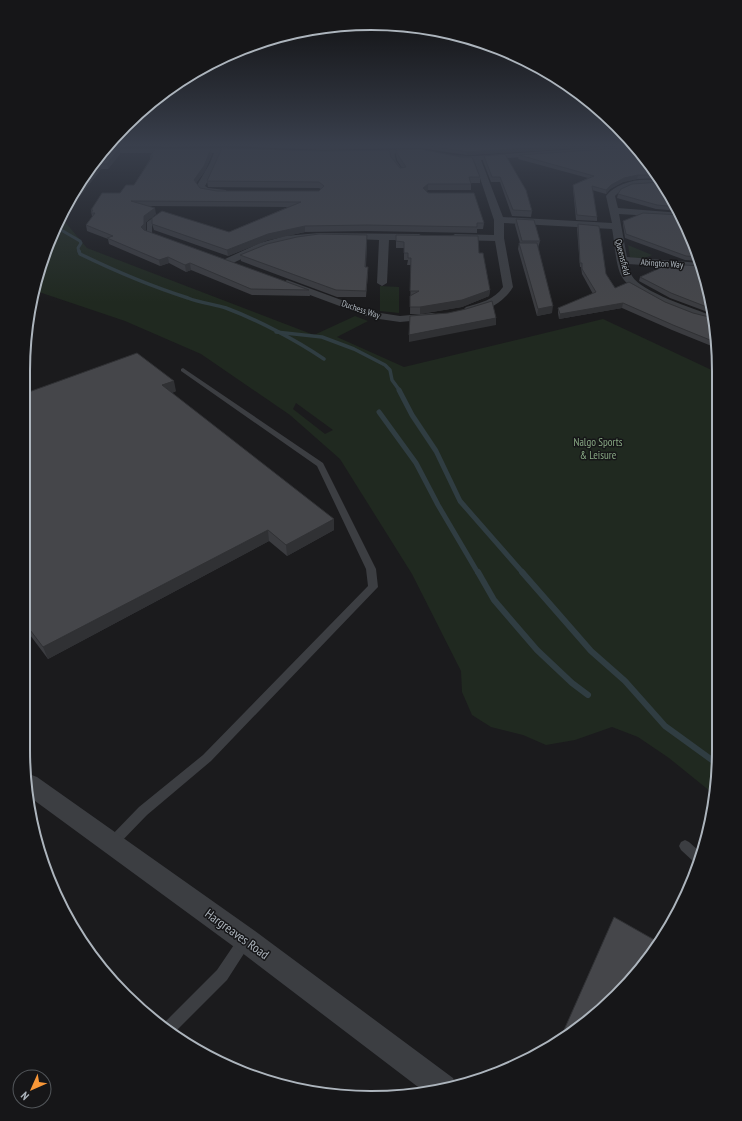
<svg xmlns="http://www.w3.org/2000/svg" width="742" height="1121" viewBox="0 0 742 1121" font-family="'PT Sans Narrow',sans-serif">
  <rect width="100%" height="100%" fill="#1b1b1d"/>
  <g fill="#202920" fill-rule="evenodd">
    <path d="M60 216 87 248 314 335 355 316 368 321 337 337 404 367 603 319 718 373 716 796 669 758 638 737 612 727 575 740 546 745 523 735 491 727 472 715 462 692 461 671 412 574 340 459 290 415 201 354 125 321 36 291ZM296 403 333 430 325 434 293 409Z"/>
    <path d="M628 245 652 255C644 259 639 260 630 257Z"/>
    <path d="M380 286 399 287V313L380 311Z"/>
  </g>
  <g fill="none" stroke-linecap="round" stroke-linejoin="round">
    <path stroke="#303d42" stroke-width="3" d="M56 227 80 241 81 243 78 248 79 252"/>
    <g stroke="#303d42" stroke-width="3.5">
      <path d="M79 251 80 254C115 271 150 286 188 298 200 303 214 304 226 308 258 320 296 340 324 359"/>
      <path d="M276 332 322 337 354 349 385 365 390 370 392 380 400 391"/>
    </g>
    <g stroke="#303d42" stroke-width="5">
      <path d="M399 390 412 415 436 451 460 501 523 573"/>
      <path d="M379 412 416 463 438 505 478 573"/>
    </g>
    <g stroke="#303d42" stroke-width="6">
      <path d="M478 572 494 600 537 650 572 683 588 695"/>
      <path d="M522 572 591 651 625 681 665 726 716 763"/>
    </g>
    <g fill="#3c3e42" fill-rule="evenodd">
      <path d="M392 150 394 151 396 161 403 170H399L392 161 390 151Z"/>
      <path d="M160 213 164 214 152 223V233L147 234V222Z"/>
      <path d="M183 368 323 463 376 569 378 587 211 761 147 815 116 847 112 849 108 847 106 843 108 839 139 807 203 755 368 586 366 569 317 466 181 371V369Z"/>
      <path d="M685 840 689 842 699 851 695 863 681 850 679 846 681 842Z"/>
      <path d="M245 934 250 936 252 941 227 980 173 1034 160 1027 217 970 240 936Z"/>
    </g>
    <g fill="#3c3e42" fill-rule="evenodd">
      <path d="M634 145 637 149 481 160 503 217 612 223 606 196C616 183 640 177 656 181L657 183 656 185C642 188 626 184 615 196L618 208 681 213 684 218 619 214 627 257 700 263 703 269 628 264C629 267 630 272 632 276 641 292 695 309 713 316L714 323C694 319 632 295 622 277 615 265 615 242 612 229L504 223V238L513 287C505 301 483 316 466 311L464 309 466 307C480 303 494 300 503 287L495 241 455 240 450 237 455 234 494 235V220L475 163 473 160 447 159V155L475 156Z"/>
      <path d="M245 148 249 150 248 152 222 153 218 163 205 186 208 188 226 190 227 192C220 199 202 194 196 187L210 163 214 153H102L105 149Z"/>
      <path d="M419 149 423 151 422 153 367 154 363 152 367 150Z"/>
      <path d="M641 161C649 159 651 166 655 171H650L641 165Z"/>
      <path d="M319 233 419 234 424 237 419 240H389L387 283 382 286 377 283 379 240C350 239 319 237 290 241 270 244 251 255 233 263L229 264 224 261 225 259 260 243 285 236Z"/>
      <path d="M287 280 374 312 400 316 432 313 436 314 438 316 436 318 432 319 400 322 372 318 283 285 282 283Z"/>
      <path d="M29 774 37 777 255 931 453 1078 457 1087 422 1090 237 949 31 798 27 775Z"/>
    </g>
  </g>
  <g fill="#3b3c40">
    <path d="M107 145H128L126 147 105 148Z"/>
    <path d="M162 145H628L467 155 420 148 323 150 234 146 162 147Z"/>
    <path d="M636 147 649 161 647 160H641V163L650 168H653L659 178 637 179 623 182 610 189 606 194 592 190 597 217V221L576 220 573 189V185L588 178 518 159 519 155Z"/>
    <path d="M105 149H119L120 154 108 169H101L80 196H73Z"/>
    <path d="M396 150 480 177V183H471V190H428L426 191 484 223 483 229H477V233L367 231 305 232 268 240 228 256 154 230 152 224 229 232 288 207 149 206 156 214 146 222 145 231 309 290 310 296 252 295 191 270 186 272 169 263 160 266 109 244 108 239 87 231 86 225 92 217 91 210 134 185 150 159V156L212 154 205 171 196 183 200 188 217 191H319L321 189 319 188 208 187 207 181 391 157 400 168H402L397 160 396 155Z"/>
    <path d="M484 156 532 211 531 217 512 216 500 182H491L483 161Z"/>
    <path d="M661 182 680 211 656 209 617 198 618 194Z"/>
    <path d="M683 217 700 261 685 260 625 238 623 225V221Z"/>
    <path d="M516 219 540 241 538 248 552 313 537 316 518 249 519 243H520L515 225Z"/>
    <path d="M578 224 606 274 615 288 665 302 693 313 713 318 718 346 716 345 714 347 672 330 622 308 559 319 558 313V308L593 294 582 274 581 267H580L577 229Z"/>
    <path d="M396 235 479 253 490 290 489 296 462 307 420 314H410L411 265H407L408 260H404V248H396Z"/>
    <path d="M367 241 366 267H368V273L366 297H337L241 261 240 255Z"/>
    <path d="M640 277 707 281 713 314 670 298 639 281Z"/>
    <path d="M176 391 172 393 334 530 287 556 269 541 48 659 24 627 26 393Z"/>
  </g>
  <g fill="#303134">
    <path d="M575 145H628L467 155V152Z"/>
    <path d="M119 149 120 154 108 169 107 164Z"/>
    <path d="M211 149 212 154 205 171 194 186V180Z"/>
    <path d="M100 164 101 169 80 196 78 191Z"/>
    <path d="M638 175 637 179 623 182 610 189 606 194V190L611 185 624 178Z"/>
    <path d="M428 184V190L422 194 423 188Z"/>
    <path d="M155 208 156 214 146 222V230L143 233 141 227 144 216Z"/>
    <path d="M305 226V232L268 240 228 256 227 250 268 234Z"/>
    <path d="M168 257 169 263 160 266 159 260Z"/>
    <path d="M190 263 191 270 186 272 185 265Z"/>
    <path d="M490 290 489 296 462 307 420 314V307Z"/>
    <path d="M623 303 622 308 559 319 560 314Z"/>
    <path d="M553 306 552 313 537 316 538 309Z"/>
    <path d="M496 318V325L409 342V335Z"/>
    <path d="M717 341 716 345 714 347 715 342Z"/>
    <path d="M174 381 176 391 164 396 162 385Z"/>
    <path d="M334 519V530L287 556 286 545Z"/>
    <path d="M268 530 269 541 48 659 43 647Z"/>
  </g>
  <g fill="#45464a" stroke="#303134">
    <path d="M285 145H386L323 146Z"/>
    <path d="M424 145H575L467 152Z"/>
    <path d="M636 147 644 156H641V163L650 168H653L657 175H638L624 178 611 185 606 190 592 186 597 217 577 215 573 185 594 176 519 155Z"/>
    <path d="M222 148 323 151 389 150 391 157 400 168 406 167 398 155 396 150 420 149 461 157H472L480 177H469L471 184H428L423 188 428 193H474L484 223H477V227L367 225 305 226 268 234 227 250 152 224V218L162 211 229 232 301 202 131 201 155 208 144 216V224L141 227 144 230 309 290 251 289 190 263 185 265 168 257 159 260 107 238 113 236 86 225 95 213H91L93 210H91L102 193H120L126 185H134L153 156H150L155 149H211L204 166 194 180 200 188 217 191H319L324 186 319 182 207 181Z"/>
    <path d="M105 149H119L107 164H100L78 191H77Z"/>
    <path d="M505 154 526 190 532 211 513 210 500 177H492L484 156Z"/>
    <path d="M661 182 677 207 657 205 618 194 621 189 632 184Z"/>
    <path d="M643 213 682 215 683 217 698 257 686 256 626 234 623 221Z"/>
    <path d="M516 219 534 220 540 241H522Z"/>
    <path d="M578 224 599 226 606 274 615 288 629 282 665 302 693 313 713 318 717 341 715 342 673 325 623 303 560 314 558 308 596 292 582 269V263H580Z"/>
    <path d="M319 234 367 235 365 267H368L366 291 336 290 240 255 267 244 297 237Z"/>
    <path d="M396 235 478 236 479 253H483L490 290 462 300 420 307H410V296L419 291H410L411 258H408V253H404V242L396 241Z"/>
    <path d="M519 243H537L553 306 538 309Z"/>
    <path d="M669 264 701 266 707 281 712 309 671 293 640 277Z"/>
    <path d="M492 301 496 318 409 335 410 316 448 313 466 309Z"/>
    <path d="M137 353 174 381 162 385 334 519 286 545 268 530 43 647 24 622 26 393Z"/>
    <path d="M614 917 658 942 632 980 560 1039Z"/>
  </g>
  <linearGradient id="sky" x2="0" y2="1"><stop stop-color="#0f0f10"/><stop offset="0.48" stop-color="#393f4c"/><stop offset="1" stop-color="#393f4c" stop-opacity="0"/></linearGradient>
  <rect width="742" height="302" fill="url(#sky)"/>
  <g text-anchor="middle" dominant-baseline="central" stroke-width="3" stroke-linejoin="round" paint-order="stroke">
    <g font-size="9" fill="#adb5bd" stroke="#161618">
      <text transform="translate(623 257) rotate(76)">Queensfield</text>
      <text transform="translate(662 263) rotate(4)">Abington Way</text>
      <text transform="translate(361 309) rotate(19)">Duchess Way</text>
    </g>
    <g font-size="11" fill="#88a884" stroke="#161618">
      <text x="598" y="442">Nalgo Sports<tspan x="598" dy="13">&amp; Leisure</tspan></text>
    </g>
    <g font-size="13" fill="#adb5bd" stroke="#161618">
      <text transform="translate(237 934) rotate(36)">Hargreaves Road</text>
    </g>
  </g>
  <path d="M0 0H742V1121H0ZM371 30H371A341 341 0 0 1 712 371V750A341 341 0 0 1 371 1091H371A341 341 0 0 1 30 750V371A341 341 0 0 1 371 30Z" fill="#161618" fill-rule="evenodd"/>
  <path fill="none" stroke="#adb5bd" stroke-width="2" d="M371 30H371A341 341 0 0 1 712 371V750A341 341 0 0 1 371 1091H371A341 341 0 0 1 30 750V371A341 341 0 0 1 371 30Z"/>
  <g transform="translate(32 1089) rotate(225)"><circle r="19" fill="#161618" stroke="#52565a"/>
  <path d="M0-3L7 15L0 10L-7 15Z" fill="#f89738"/>
  <text y="-6" font-size="11" font-weight="bold" text-anchor="middle" fill="#adb5bd">N</text>
  </g>
</svg>
